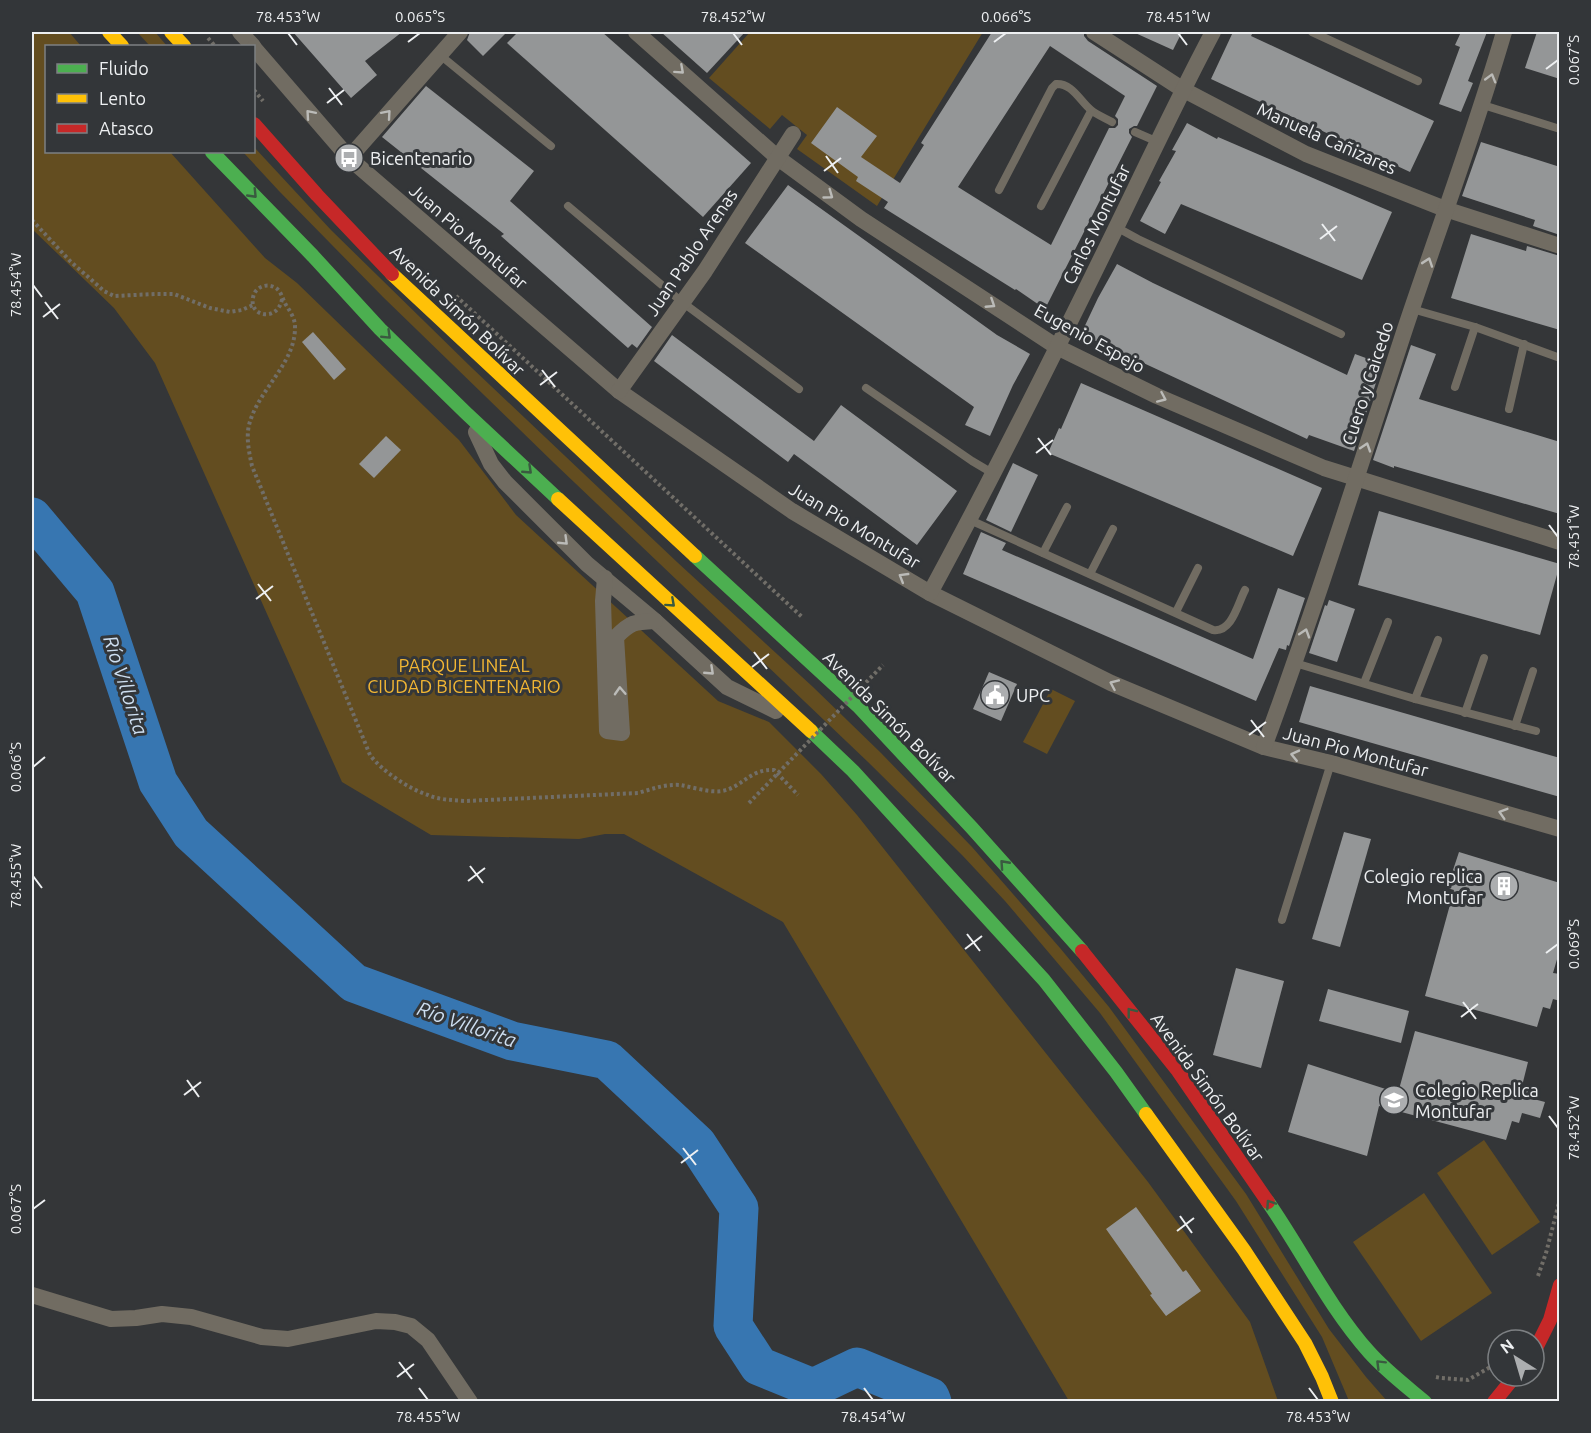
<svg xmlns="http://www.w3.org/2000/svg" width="1591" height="1433" viewBox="0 0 1591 1433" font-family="Ubuntu,sans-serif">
  <rect width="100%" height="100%" fill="#343638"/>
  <g fill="#634d20">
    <path d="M32 32H69L81 46H46V152H170L265 258 297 283 459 440 516 515 718 701 769 722 821 774 857 815 1148 1182 1250 1322 1278 1401H1069L783 922 624 834H605L579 839 431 835 342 782 155 363 114 308 32 229Z"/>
    <path d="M137 32H155L167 46H150Z"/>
    <path d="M750 32H983L877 206 797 149 807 135 782 115 770 129 709 78Z"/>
    <path d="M254 147 331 230 472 368 677 562 813 687 881 753 972 847 1060 948 1109 1007 1246 1194 1329 1329 1366 1377 1387 1401H1349L1322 1337 1236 1201 1100 1013 1005 901 962 855 868 762 554 463 383 297 279 191 243 152H254Z"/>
    <path d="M1051 689 1075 701 1047 754 1023 742Z"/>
    <path d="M1484 1140 1540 1222 1492 1255 1437 1173Z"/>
    <path d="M1424 1193 1492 1293 1421 1341 1353 1242Z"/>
  </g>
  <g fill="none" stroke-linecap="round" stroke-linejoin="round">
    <path stroke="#3776b1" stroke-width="39" d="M32 517 95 592 158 782 191 833 354 983 512 1041 607 1060 697 1144 739 1208 733 1326 759 1366 813 1388 857 1367 930 1397 932 1402"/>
  </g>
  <g fill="#949697" fill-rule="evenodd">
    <path d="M293 32H402L365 61 377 75 351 98Z"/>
    <path d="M470 32H507L483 56 467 40Z"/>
    <path d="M518 32H602L751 163 703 217 507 43Z"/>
    <path d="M661 32H745L707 73Z"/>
    <path d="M992 32H1084V36L1088 41 1157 86 1137 126H1134L1129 129V133L1132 137 1045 309 1016 289 1015 290 884 208 888 202 856 181 858 177 811 143 837 107 877 136 861 157 900 183 924 145 921 143ZM1050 46 1125 96 1115 116 1118 119V125L1115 128H1109L1051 245 958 187Z"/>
    <path d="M1133 32H1182L1173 50Z"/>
    <path d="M1233 32H1253L1251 36 1434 121 1410 172 1211 79Z"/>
    <path d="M1461 32H1487L1468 81 1473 83 1461 112 1439 104 1460 47 1455 45Z"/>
    <path d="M1537 32H1560V79L1525 68Z"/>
    <path d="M426 86 534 171 510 201 652 327 637 348 632 344 628 348 501 236 504 234 382 137Z"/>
    <path d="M1187 123 1217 139 1218 137 1392 212 1362 280 1181 204 1165 234 1140 221 1161 182 1159 181 1176 151 1172 150Z"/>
    <path d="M1481 142 1560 167V235L1533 226 1535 220 1462 196Z"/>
    <path d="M788 185 997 335 1030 354 1013 385 990 436 965 425 974 407 745 243Z"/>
    <path d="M1471 234 1526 251 1527 246 1560 256V330L1451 298Z"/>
    <path d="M1117 264 1153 283 1347 375 1355 354 1382 364 1354 451 1309 435 1307 439 1081 334 1098 298Z"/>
    <path d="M313 332 346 369 334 380 302 342Z"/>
    <path d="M672 335 814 441 841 405 957 491 917 545 794 454 788 462 654 361Z"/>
    <path d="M1411 345 1436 354 1419 399 1560 442V514L1394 466V468L1373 460Z"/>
    <path d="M1081 383 1322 488 1293 556 1048 453 1059 428 1061 429Z"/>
    <path d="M386 436 401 450 374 478 359 464Z"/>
    <path d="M1013 463 1038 475 1011 532 986 520Z"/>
    <path d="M1379 511 1560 564 1540 635 1358 585Z"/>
    <path d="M981 532 1006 543 1002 550 1253 659 1278 588 1305 598 1289 646 1287 645 1286 650 1279 648 1256 701 963 574Z"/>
    <path d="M1329 600 1355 609 1337 662 1309 653 1325 605 1327 606Z"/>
    <path d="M989 672 1017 684 1001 721 973 709Z"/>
    <path d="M1310 686 1560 758V797L1299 722Z"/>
    <path d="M1344 832 1371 839 1340 947 1312 939Z"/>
    <path d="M1459 852 1560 883V949L1553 973 1560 974V1001L1553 999 1550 1009 1543 1007 1537 1027 1425 996 1454 890 1447 888Z"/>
    <path d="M1236 968 1284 981 1261 1068 1213 1055Z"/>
    <path d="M1328 989 1409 1011 1401 1043 1319 1021Z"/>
    <path d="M1415 1031 1528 1062 1522 1086 1529 1088 1526 1097 1545 1102 1540 1118 1522 1113 1519 1123 1512 1121 1506 1140 1379 1106 1367 1156 1288 1132 1308 1064 1398 1093Z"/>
    <path d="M1136 1207 1183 1272 1186 1270 1201 1291 1166 1316 1150 1295 1152 1294 1106 1229Z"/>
  </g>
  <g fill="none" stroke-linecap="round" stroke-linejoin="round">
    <g stroke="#716e68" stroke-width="4" stroke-dasharray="3 3" stroke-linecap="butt">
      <path d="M208 38 215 46"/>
      <path d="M254 90 263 101"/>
      <path d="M32 220 70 261 104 291 114 296 155 294H174L210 308 230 312 242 310 253 305"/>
      <path d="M456 296 802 617"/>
      <path d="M282 299C278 322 249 317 253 298 254 288 265 283 274 287 281 290 282 298 286 305 290 311 295 319 295 326 296 364 258 389 249 425 246 438 249 452 252 466L370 755C382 771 409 789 428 795 439 800 452 800 465 801L638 793C652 789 665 784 680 785 693 787 709 793 722 791 743 787 749 769 774 770L798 795"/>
      <path d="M1538 1276 1546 1253 1560 1199"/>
      <path d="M1436 1377 1441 1378 1468 1380 1494 1365"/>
    </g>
    <g stroke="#716c62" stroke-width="8">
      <path d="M1312 32 1418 81"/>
      <path d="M440 55 551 146"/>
      <path d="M1483 105 1560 129"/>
      <path d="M1135 132 1158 142"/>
      <path d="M999 190 1052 88 1056 84C1072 83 1080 101 1091 110 1097 115 1105 118 1112 122"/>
      <path d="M568 206 682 302 799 389"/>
      <path d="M1041 206 1091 111"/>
      <path d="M1116 227 1138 239 1341 334"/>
      <path d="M1412 309 1475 327 1560 358"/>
      <path d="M1455 387 1475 327"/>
      <path d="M866 388 972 461 994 474"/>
      <path d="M1509 409 1524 344"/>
      <path d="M970 520 1213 630C1232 633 1238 603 1245 590"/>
      <path d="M1043 553 1067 507"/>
      <path d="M1090 574 1113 529"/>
      <path d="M1176 612 1198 568"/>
      <path d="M1295 663 1415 699 1536 731"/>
      <path d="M1364 683 1388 622"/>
      <path d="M1415 699 1438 640"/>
      <path d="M1465 713 1484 658"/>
      <path d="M1515 726 1533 671"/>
      <path d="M1282 920 1331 763"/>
    </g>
    <g stroke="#716c62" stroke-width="16">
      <path d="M240 32 253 46"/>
      <path d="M636 32 778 158 861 219 1057 347 1157 396 1324 468 1560 542"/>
      <path d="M1094 32 1182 89 1306 154 1445 209 1560 246"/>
      <path d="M254 48 349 158 619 391 792 511 930 593 1111 683 1264 747 1331 763 1560 829"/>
      <path d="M349 158 460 32"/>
      <path d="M619 391 705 271 793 134"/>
      <path d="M476 432 491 464 505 482 587 564 655 621 727 687 776 711"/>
      <path d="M605 578 603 601 607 731 622 733 616 637C631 622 634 622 655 621"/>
      <path d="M930 593C995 473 1056 351 1116 228 1148 162 1179 96 1213 32"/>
      <path d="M1264 747C1315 609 1359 469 1405 329 1438 230 1475 132 1504 32"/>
      <path d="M32 1295 111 1319 136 1318 162 1314 191 1317 262 1337 288 1339 376 1321 395 1322 411 1326 428 1340 470 1402"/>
    </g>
    <g stroke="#4caf50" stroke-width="14">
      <path d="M212 152 313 256 380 329 466 413 558 499"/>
      <path d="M695 556 858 706 972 828 1082 951"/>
      <path d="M811 731 853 771 1044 980 1116 1072 1146 1114"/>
      <path d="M1268 1202C1302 1251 1329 1307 1369 1352 1386 1371 1406 1386 1425 1402"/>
    </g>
    <g stroke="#ffc107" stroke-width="14">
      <path d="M109 32 122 46"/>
      <path d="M171 32 184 46"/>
      <path d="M392 274 695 556"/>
      <path d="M558 499 811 731"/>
      <path d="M1146 1114 1244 1250 1305 1343 1322 1377 1332 1402"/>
    </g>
    <g stroke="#c62828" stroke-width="14">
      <path d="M254 124 317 195 392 274"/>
      <path d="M1082 951 1178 1071 1268 1202"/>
      <path d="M1534 1352 1550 1320 1560 1285"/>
      <path d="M1494 1402 1515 1376"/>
    </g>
    <path stroke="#716e68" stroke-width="4" stroke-dasharray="3 3" stroke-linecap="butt" d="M749 803 883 665"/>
  </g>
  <defs><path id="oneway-chevron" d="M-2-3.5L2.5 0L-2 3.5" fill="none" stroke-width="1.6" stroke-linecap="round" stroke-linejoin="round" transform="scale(1.5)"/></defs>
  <g stroke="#bbbbb8">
    <use href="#oneway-chevron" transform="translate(680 70) rotate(42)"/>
    <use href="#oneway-chevron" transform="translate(1491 78) rotate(-74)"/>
    <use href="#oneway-chevron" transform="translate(310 114) rotate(-131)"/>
    <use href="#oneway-chevron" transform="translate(387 114) rotate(-49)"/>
    <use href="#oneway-chevron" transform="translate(829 195) rotate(36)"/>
    <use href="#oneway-chevron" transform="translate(1428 262) rotate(-71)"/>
    <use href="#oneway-chevron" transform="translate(991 304) rotate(33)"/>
    <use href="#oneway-chevron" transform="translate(1162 398) rotate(24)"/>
    <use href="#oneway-chevron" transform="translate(1366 447) rotate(-72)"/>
    <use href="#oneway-chevron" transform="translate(564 541) rotate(44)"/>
    <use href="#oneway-chevron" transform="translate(903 577) rotate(-149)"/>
    <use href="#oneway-chevron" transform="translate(1305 633) rotate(-72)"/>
    <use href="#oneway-chevron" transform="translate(710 671) rotate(43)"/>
    <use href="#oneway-chevron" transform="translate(1114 684) rotate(-156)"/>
    <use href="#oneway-chevron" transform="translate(620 691) rotate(-93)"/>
    <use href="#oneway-chevron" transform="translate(1295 755) rotate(-167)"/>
    <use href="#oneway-chevron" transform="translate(1503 813) rotate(-163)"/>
  </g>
  <g stroke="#3a5a40">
    <use href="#oneway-chevron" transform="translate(253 194) rotate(46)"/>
    <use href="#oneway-chevron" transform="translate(387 335) rotate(44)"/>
    <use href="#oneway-chevron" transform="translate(528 470) rotate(43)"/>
    <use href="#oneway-chevron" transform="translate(671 603) rotate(42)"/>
    <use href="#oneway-chevron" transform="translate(1004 864) rotate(-132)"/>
    <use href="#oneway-chevron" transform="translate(1131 1012) rotate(-128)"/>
    <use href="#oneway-chevron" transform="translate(1270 1204) rotate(-124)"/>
    <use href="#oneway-chevron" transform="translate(1380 1364) rotate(-135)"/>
  </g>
  <path fill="none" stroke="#edeff1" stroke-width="2" d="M288 33 297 45M733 33 742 45M1178 33 1187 45M408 42 420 33M994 42 1006 33M1546 69 1558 60M329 88 342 105M327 103 344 90M826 156 838 173M824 171 841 158M1322 224 1335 241M1320 239 1337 226M33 285 42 297M45 302 58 319M43 317 60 304M542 370 555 387M540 385 557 372M1038 438 1051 455M1036 453 1053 440M1549 525 1558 537M258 584 271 601M256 599 273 586M754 652 767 669M752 667 769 654M1251 720 1264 737M1249 735 1266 722M33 767 45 757M470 866 483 883M33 876 42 888M468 881 485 868M967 934 980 951M965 949 982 936M1546 953 1558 944M1463 1002 1476 1019M1461 1017 1478 1004M187 1080 199 1097M184 1095 201 1082M1549 1116 1558 1128M683 1148 696 1165M681 1163 698 1150M33 1209 45 1200M1180 1216 1192 1233M1177 1231 1194 1218M399 1362 412 1379M397 1377 414 1364M419 1388 428 1400M864 1388 873 1400M1309 1388 1318 1400"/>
  <defs>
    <g id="bus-disc" transform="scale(1.5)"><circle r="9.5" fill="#acaeb0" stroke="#333639"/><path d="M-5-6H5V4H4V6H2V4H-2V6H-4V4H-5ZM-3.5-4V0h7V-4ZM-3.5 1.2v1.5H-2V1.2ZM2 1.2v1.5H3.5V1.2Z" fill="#fff"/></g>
    <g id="civic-disc" transform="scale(1.5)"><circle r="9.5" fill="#acaeb0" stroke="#333639"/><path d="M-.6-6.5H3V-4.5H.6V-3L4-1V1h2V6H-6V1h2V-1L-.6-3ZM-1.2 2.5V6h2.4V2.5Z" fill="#fff"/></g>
    <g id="building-disc" transform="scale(1.5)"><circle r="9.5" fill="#acaeb0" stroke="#333639"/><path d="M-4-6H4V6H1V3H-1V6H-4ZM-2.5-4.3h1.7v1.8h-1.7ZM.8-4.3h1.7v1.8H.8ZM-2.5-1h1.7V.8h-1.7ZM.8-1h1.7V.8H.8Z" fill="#fff"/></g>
    <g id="university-disc" transform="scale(1.5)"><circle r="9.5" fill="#acaeb0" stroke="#333639"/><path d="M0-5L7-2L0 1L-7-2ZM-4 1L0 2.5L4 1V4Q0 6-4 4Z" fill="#fff"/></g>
  </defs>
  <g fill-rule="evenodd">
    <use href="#bus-disc" x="349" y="158"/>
    <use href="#civic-disc" x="995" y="695"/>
    <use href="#building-disc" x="1504" y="886"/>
    <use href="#university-disc" x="1394" y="1100"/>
  </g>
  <g text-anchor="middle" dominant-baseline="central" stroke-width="6" stroke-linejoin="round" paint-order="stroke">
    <g font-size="18" fill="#edeff1" stroke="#333639">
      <text transform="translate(1327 138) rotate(24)">Manuela Cañizares</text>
      <text transform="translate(1096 224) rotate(-64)">Carlos Montufar</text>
      <text transform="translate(469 236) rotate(41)">Juan Pio Montufar</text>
      <text transform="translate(691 252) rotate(-56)">Juan Pablo Arenas</text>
      <text transform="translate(458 310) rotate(44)">Avenida Simón Bolívar</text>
      <text transform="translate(1090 338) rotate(29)">Eugenio Espejo</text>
      <text transform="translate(1367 383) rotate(-72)">Cuero y Caicedo</text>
      <text transform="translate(855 525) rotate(31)">Juan Pio Montufar</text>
      <text transform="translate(890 717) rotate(45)">Avenida Simón Bolívar</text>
      <text transform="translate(1356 751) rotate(15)">Juan Pio Montufar</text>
      <text transform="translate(1208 1087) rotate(54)">Avenida Simón Bolívar</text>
    </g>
    <g font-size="18" fill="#edeff1" stroke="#333639" text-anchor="start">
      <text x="370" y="158">Bicentenario</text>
      <text x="1016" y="695">UPC</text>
      <text x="1483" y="876" text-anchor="end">Colegio replica<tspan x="1483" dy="21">Montufar</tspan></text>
      <text x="1415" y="1090">Colegio Replica<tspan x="1415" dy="21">Montufar</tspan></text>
    </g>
    <g font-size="18" fill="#f2b633" stroke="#333639">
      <text x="464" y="665">PARQUE LINEAL<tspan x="464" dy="21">CIUDAD BICENTENARIO</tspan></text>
    </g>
    <g font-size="20" font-style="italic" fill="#cddef0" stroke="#333639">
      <text transform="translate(126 685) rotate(72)">Río Villorita</text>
      <text transform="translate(467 1024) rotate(19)">Río Villorita</text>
    </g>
  </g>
  <rect width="1591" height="1433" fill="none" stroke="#333639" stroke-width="66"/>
  <rect x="45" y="45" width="210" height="108" fill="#333639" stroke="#7d8083" stroke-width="1.5"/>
  <rect x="57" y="64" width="30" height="9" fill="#4caf50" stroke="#7d8083" stroke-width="1.5"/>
  <text x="99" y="75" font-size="18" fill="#edeff1">Fluido</text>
  <rect x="57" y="94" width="30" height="9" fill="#ffc107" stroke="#7d8083" stroke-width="1.5"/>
  <text x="99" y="105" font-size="18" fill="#edeff1">Lento</text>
  <rect x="57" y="124" width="30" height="9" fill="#c62828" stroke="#7d8083" stroke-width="1.5"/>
  <text x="99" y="135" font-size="18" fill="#edeff1">Atasco</text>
  <g transform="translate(1516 1358) rotate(323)"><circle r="28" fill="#333639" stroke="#7d8083" stroke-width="1.5"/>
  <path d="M0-4.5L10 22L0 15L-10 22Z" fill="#acaeb0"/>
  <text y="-9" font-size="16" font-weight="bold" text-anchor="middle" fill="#edeff1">N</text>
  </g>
  <rect x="33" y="33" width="1525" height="1367" fill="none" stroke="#edeff1" stroke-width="2"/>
  <g font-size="15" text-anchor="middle" fill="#edeff1">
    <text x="288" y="22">78.453°W</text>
    <text x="420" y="22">0.065°S</text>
    <text x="733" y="22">78.452°W</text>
    <text x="1006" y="22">0.066°S</text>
    <text x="1178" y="22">78.451°W</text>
    <text transform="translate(1574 60) rotate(-90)" y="5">0.067°S</text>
    <text transform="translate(16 285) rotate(-90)" y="5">78.454°W</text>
    <text transform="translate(1574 537) rotate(-90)" y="5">78.451°W</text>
    <text transform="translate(16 767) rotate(-90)" y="5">0.066°S</text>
    <text transform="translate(16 876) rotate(-90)" y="5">78.455°W</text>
    <text transform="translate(1574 944) rotate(-90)" y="5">0.069°S</text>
    <text transform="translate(1574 1128) rotate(-90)" y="5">78.452°W</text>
    <text transform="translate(16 1209) rotate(-90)" y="5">0.067°S</text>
    <text x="428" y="1422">78.455°W</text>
    <text x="873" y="1422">78.454°W</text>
    <text x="1318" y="1422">78.453°W</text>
  </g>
</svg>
